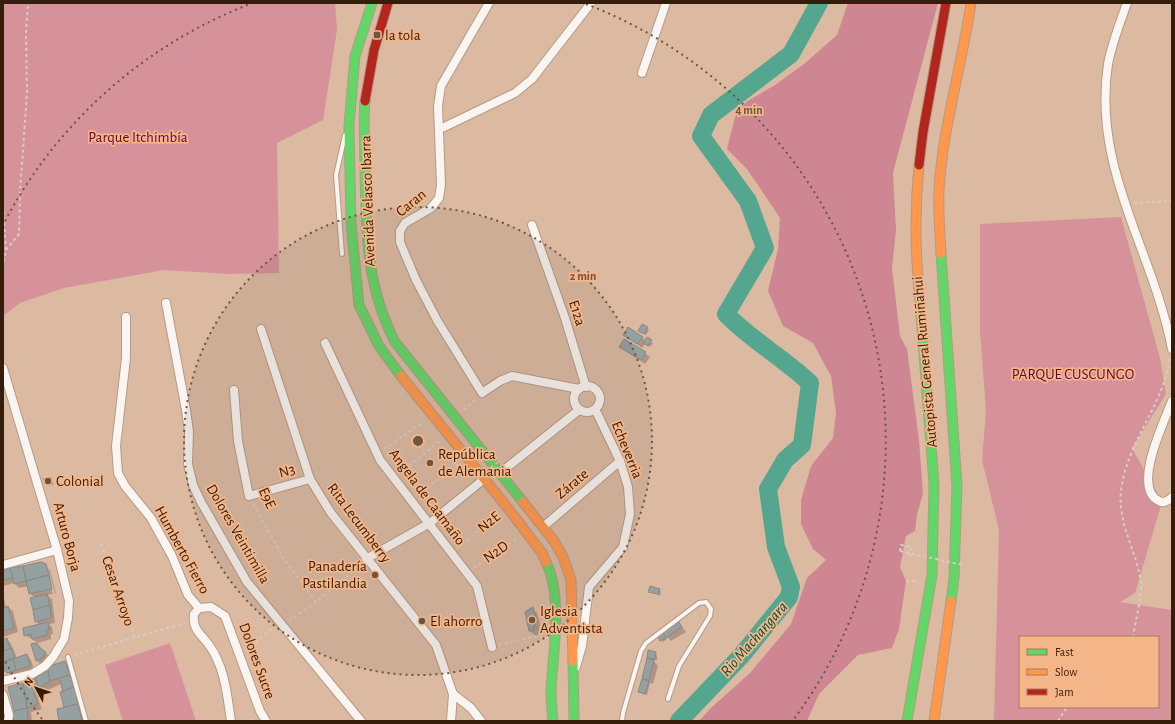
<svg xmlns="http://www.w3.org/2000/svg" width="1175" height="724" viewBox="0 0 1175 724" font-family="'Alegreya Sans',sans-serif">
  <rect width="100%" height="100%" fill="#dcbaa2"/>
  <g fill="#d5929b" fill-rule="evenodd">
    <path d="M3 3H335L337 30 323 120 277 143 279 273 228 274 164 270 64 288 20 303 3 316Z"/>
    <path d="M1121 217 1160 358 1166 394 1132 448 1162 502 1135 593 1120 602 1172 610V721H994L999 530 982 460 986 410 980 331V224ZM1020 637H1158V707H1020Z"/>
    <path d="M170 643 196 721H123L105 665Z"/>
  </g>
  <path fill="#ce8693" d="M848 3H938L893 173 896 230 892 268 900 336 907 349 919 440 923 494 917 514 915 531 906 536 900 567 906 581 899 629 892 648 858 655 819 694 807 721H699L712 707 750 673 791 624 807 578 826 560 813 549 801 524V500L811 466 833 438 836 413 831 376 813 343 783 326 768 291 778 249 780 218 747 169 727 149 735 117 746 102 775 85 804 64 837 35Z"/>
  <g fill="#0003">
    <path d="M647 328 649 330 646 335 639 331Z"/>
    <path d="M624 335 642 337 646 341 653 343 650 347 645 344 642 348Z"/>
    <path d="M620 347 645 353 650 357 645 364Z"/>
    <path d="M50 478 54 484 48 486 46 484Z"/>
    <path d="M43 563 47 567H45L53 594 55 593 48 568 50 570 56 593 47 595 52 599 55 623 49 624 52 627 53 634H51V639L38 643 25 635 39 625 36 621 35 598 30 593 29 586 19 588 14 583 3 586V572Z"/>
    <path d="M659 590 661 592 660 596 650 591Z"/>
    <path d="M3 592 6 608 8 607 13 611 18 632 3 637Z"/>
    <path d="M533 609 537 613 540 624 538 635H535L530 631Z"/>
    <path d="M679 623 686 632 671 641 667 637Z"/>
    <path d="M665 637 667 639 663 642 661 640Z"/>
    <path d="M7 639 11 644 17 658 27 655 31 660 34 670 12 677 5 669 3 641Z"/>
    <path d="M37 644 50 657 42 665 37 661 33 645Z"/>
    <path d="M648 651 657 655V660H653L658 666 653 684 650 683 647 695 639 692 646 681 643 678 648 658Z"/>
    <path d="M65 662 70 667 85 721H60L65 708 61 684 39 694 38 699 42 709 31 712 32 721H14L35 679Z"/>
  </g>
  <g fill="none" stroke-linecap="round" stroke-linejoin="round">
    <path stroke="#55a68f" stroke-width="18" d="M679 721 742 655 789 597 791 587 776 547 768 489 785 460 802 445 810 383C784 358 752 341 726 314L765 248 748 201 701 136 711 115 791 54 819 3"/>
  </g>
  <g fill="#95a0a1" stroke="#898885">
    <path d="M642 324 648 327 644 334 638 331Z"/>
    <path d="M628 327 643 337 637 344 623 335Z"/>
    <path d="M647 337 652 340 648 346 643 343Z"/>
    <path d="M624 339 646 352 641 360 619 347Z"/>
    <path d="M51 477 52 482 45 484 43 479Z"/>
    <path d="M41 562 46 564 49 575 26 581 23 566Z"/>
    <path d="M23 566 26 581 14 584 10 568Z"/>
    <path d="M10 568 13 578 3 580V570Z"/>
    <path d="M49 575 52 589 29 594 26 581Z"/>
    <path d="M650 586 660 589 658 594 648 592Z"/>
    <path d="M47 594 50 605 33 610 30 598Z"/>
    <path d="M50 605 51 618 35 622 33 610Z"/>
    <path d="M8 606 14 628 3 631V608Z"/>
    <path d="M533 607 536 619 533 631H529L525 612Z"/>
    <path d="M48 622 49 630H47V635L32 639 31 634 24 636 23 628Z"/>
    <path d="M679 622 682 627 666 638 663 633Z"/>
    <path d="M663 634 666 637 660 641 658 637Z"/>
    <path d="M7 638 10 649 3 651V640Z"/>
    <path d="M37 643 40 648 46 652 42 658 36 661 31 644Z"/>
    <path d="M12 648 14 658 3 662V651Z"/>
    <path d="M648 650 656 652 655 659 647 658Z"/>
    <path d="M27 654 30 666 16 670 13 659Z"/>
    <path d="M647 658 654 660 649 680 642 678Z"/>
    <path d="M13 659 16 670 7 673 4 670 3 662Z"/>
    <path d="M65 661 70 675 50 681 48 671 52 665Z"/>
    <path d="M48 671 50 681 39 688 35 678Z"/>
    <path d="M70 675 74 687 63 691 59 678Z"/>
    <path d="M35 678 39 688 35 690 34 694 38 704 27 708 23 683Z"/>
    <path d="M642 679 649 681 645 694 638 692Z"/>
    <path d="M23 683 27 708 14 711 8 687Z"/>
    <path d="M74 687 78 704 64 707 60 692Z"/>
    <path d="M78 704 82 721H59L57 709Z"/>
    <path d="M27 708 28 721H13L14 711Z"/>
  </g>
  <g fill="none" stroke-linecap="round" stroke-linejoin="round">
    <g stroke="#b49a87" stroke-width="6">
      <g id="lane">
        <path d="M342 254 336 175 345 135"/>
        <path d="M68 657 86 721"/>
        <path d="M622 721 623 713 641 651 646 643 699 603 706 602 711 609 710 616 679 666 668 699"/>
      </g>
    </g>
    <g stroke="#b49a87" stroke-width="10">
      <g id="street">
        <path d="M489 3 441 86 438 106 441 185 439 198 431 208 405 223 400 231V242L416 280 437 320 482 393 500 381 512 376 579 389"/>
        <path d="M1127 3C1120 23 1112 43 1108 64 1092 169 1153 250 1172 349"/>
        <path d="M642 73 666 3"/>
        <path d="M440 129 515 93 532 79 591 3"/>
        <path d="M532 225 565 318 586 387"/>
        <path d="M166 303 186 410 189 432 188 464 193 485 201 502 247 582 361 721"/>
        <path d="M126 317V358L116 446 118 473 125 486 151 518 172 556 188 595 199 608"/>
        <path d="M261 329 310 479 331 513 436 645 453 694 451 721"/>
        <path d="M325 343 380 460 477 586 492 647"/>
        <path d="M3 368 57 550 69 601 68 618 64 639 53 657 45 666 32 674 3 681"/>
        <circle cx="587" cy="399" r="13"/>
        <path d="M234 390 238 441 249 496 310 479"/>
        <path d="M1172 401C1165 420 1131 488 1159 501 1164 504 1168 501 1172 497"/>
        <path d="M500 473 579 410"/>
        <path d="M543 527 620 461"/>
        <path d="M366 559 430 523 484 479"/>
        <path d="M3 565 57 550"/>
        <path d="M199 608 211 607 225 616 260 711 266 721"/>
        <path d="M199 608 194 614C192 629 200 633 209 645 225 667 227 695 231 721"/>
        <path d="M576 667 582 646 589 587 623 547 630 514 628 487 620 461 595 409"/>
        <path d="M453 694 471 708 481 721"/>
        <path d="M3 695 9 715 8 721"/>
      </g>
    </g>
    <g stroke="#b49a87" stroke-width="11">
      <g id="fast">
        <path d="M372 3 355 56 349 126 351 223 359 305 379 346 401 376"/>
        <path d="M365 101C363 123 365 146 365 169 366 231 366 286 395 342L523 502"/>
        <path d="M941 253 957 486 954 578 951 601"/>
        <path d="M546 562C563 596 553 653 551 690 551 700 552 711 553 721"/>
        <path d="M573 661 574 721"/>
        <path d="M907 721 932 575 934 484 919 289"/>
      </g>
    </g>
    <g stroke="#b49a87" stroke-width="11">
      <g id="slow">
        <path d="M941 253C940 232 938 210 939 189 943 126 962 65 971 3"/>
        <path d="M919 289C915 248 915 207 919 165"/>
        <path d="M401 376 507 507 542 553 546 562"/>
        <path d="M523 502 554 541 563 557 571 580 573 661"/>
        <path d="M934 721 951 601"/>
      </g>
    </g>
    <g stroke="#b49a87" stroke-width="11">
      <g id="jam">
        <path d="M365 101 374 50 388 3"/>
        <path d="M919 165 923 132 946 3"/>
      </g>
    </g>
    <g stroke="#d8cdc5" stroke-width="2" stroke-dasharray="3 3" stroke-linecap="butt">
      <path d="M1134 203 1172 201"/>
      <path d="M3 205 6 250 3 266"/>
      <path d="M6 250 19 234 20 192 27 93 26 33 28 3"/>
      <path d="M464 410 477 398"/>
      <path d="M384 449 423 422"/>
      <path d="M399 473 440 441"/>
      <path d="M417 495 458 464"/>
      <path d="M253 504 284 559 316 602"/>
      <path d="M101 544 119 586 135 639"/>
      <path d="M457 548 499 514"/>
      <path d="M900 551 901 545 912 547 910 556"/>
      <path d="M474 568 517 538"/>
      <path d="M906 581H919"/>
      <path d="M289 621 316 602 361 564"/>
      <path d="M1133 637C1135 622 1142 598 1141 583 1137 552 1117 522 1121 491 1126 443 1164 405 1170 357"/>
      <path d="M499 645 531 637H546"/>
      <path d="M246 650 274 627"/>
      <path d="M74 655 185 623"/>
      <path d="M251 721 252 720 254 721"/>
      <path d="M1058 721 1067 707"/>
    </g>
    <use href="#lane" stroke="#faf5f1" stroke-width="4"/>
    <use href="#street" stroke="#faf5f1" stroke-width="8"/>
    <use href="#fast" stroke="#63d668" stroke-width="9"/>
    <use href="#slow" stroke="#ff974d" stroke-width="9"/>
    <use href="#jam" stroke="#b3261e" stroke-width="9"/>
    <g stroke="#d8cdc5" stroke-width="2" stroke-dasharray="3 3" stroke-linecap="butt">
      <path d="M477 479 499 461"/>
      <path d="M900 551 963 565"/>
    </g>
  </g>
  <circle cx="418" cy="441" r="234" fill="#6f5440" fill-opacity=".12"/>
  <g fill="none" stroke="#6f5440" stroke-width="2" stroke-dasharray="2 4">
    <circle cx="418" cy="441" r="234"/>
    <path d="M42 719A468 468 0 0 1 5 661M5 221A468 468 0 0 1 250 4M586 4A468 468 0 0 1 794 719"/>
  </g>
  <g fill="#6f5440" stroke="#f4b689" stroke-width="1.5">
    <rect x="373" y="31" width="8" height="8" rx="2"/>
    <circle cx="430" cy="463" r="4"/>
    <circle cx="48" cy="481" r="4"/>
    <circle cx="375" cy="575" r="4"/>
    <circle cx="532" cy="620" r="4"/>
    <circle cx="422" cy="621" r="4"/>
  </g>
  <g text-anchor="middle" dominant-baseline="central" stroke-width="3.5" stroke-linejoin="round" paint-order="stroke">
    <g font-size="15" fill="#341d0b" stroke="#f4b689" text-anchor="start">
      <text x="385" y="35">la tola</text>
      <text x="438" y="454">República<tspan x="438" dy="17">de Alemania</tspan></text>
      <text x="56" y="481">Colonial</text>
      <text x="367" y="566" text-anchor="end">Panadería<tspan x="367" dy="17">Pastilandia</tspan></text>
      <text x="540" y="611">Iglesia<tspan x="540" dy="17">Adventista</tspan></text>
      <text x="430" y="621">El ahorro</text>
    </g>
    <g font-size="15" fill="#670339" stroke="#f4b689">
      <text x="138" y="137">Parque Itchimbía</text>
      <text x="1073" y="374">PARQUE CUSCUNGO</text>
    </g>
    <g font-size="15" fill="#341d0b" stroke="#f4b689">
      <text transform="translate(368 201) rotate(-92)">Avenida Velasco Ibarra</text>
      <text transform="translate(411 203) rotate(-39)">Caran</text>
      <text transform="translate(577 313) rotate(72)">E12a</text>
      <text transform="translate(925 362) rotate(-95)">Autopista General Rumiñahui</text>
      <text transform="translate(627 450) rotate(68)">Echeverria</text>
      <text transform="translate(287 471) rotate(-15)">N3</text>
      <text transform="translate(572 484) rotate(-40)">Zárate</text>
      <text transform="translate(427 497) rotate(53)">Angela de Caamaño</text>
      <text transform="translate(267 498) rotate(65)">E9E</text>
      <text transform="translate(489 522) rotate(-39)">N2E</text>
      <text transform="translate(359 523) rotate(53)">Rita Lecumberry</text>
      <text transform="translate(238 534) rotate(60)">Dolores Veintimilla</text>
      <text transform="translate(67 537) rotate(75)">Arturo Borja</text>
      <text transform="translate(182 550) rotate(61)">Humberto Fierro</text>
      <text transform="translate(496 552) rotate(-35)">N2D</text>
      <text transform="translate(118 591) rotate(71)">Cesar Arroyo</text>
      <text transform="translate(257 661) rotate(70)">Dolores Sucre</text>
    </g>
    <g font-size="16" font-style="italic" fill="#034b3f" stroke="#f4b689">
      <text transform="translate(754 639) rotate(-49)">Rio Machangara</text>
    </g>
  </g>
  <circle cx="418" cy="441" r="6" fill="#6f5440" stroke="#f4b689" stroke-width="2"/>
  <g font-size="12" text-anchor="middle" font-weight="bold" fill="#6f5440" stroke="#f4b689" stroke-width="3.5" stroke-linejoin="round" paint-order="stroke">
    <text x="749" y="114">4 min</text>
    <text x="583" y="280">2 min</text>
  </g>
  <rect width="1175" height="724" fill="none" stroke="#341d0b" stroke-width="8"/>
  <rect x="1019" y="636" width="140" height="72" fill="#f4b689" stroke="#a77957"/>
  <rect x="1027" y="649" width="20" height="6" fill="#63d668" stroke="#a77957"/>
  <text x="1055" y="656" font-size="12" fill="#341d0b">Fast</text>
  <rect x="1027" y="669" width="20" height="6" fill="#ff974d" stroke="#a77957"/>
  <text x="1055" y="676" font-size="12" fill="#341d0b">Slow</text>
  <rect x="1027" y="689" width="20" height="6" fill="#b3261e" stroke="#a77957"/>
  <text x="1055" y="696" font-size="12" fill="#341d0b">Jam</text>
  <g transform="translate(36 688) rotate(310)" stroke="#f4b689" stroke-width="3" paint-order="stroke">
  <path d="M0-3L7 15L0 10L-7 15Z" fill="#341d0b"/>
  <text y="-6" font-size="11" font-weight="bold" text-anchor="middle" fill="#341d0b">N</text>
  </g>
</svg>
